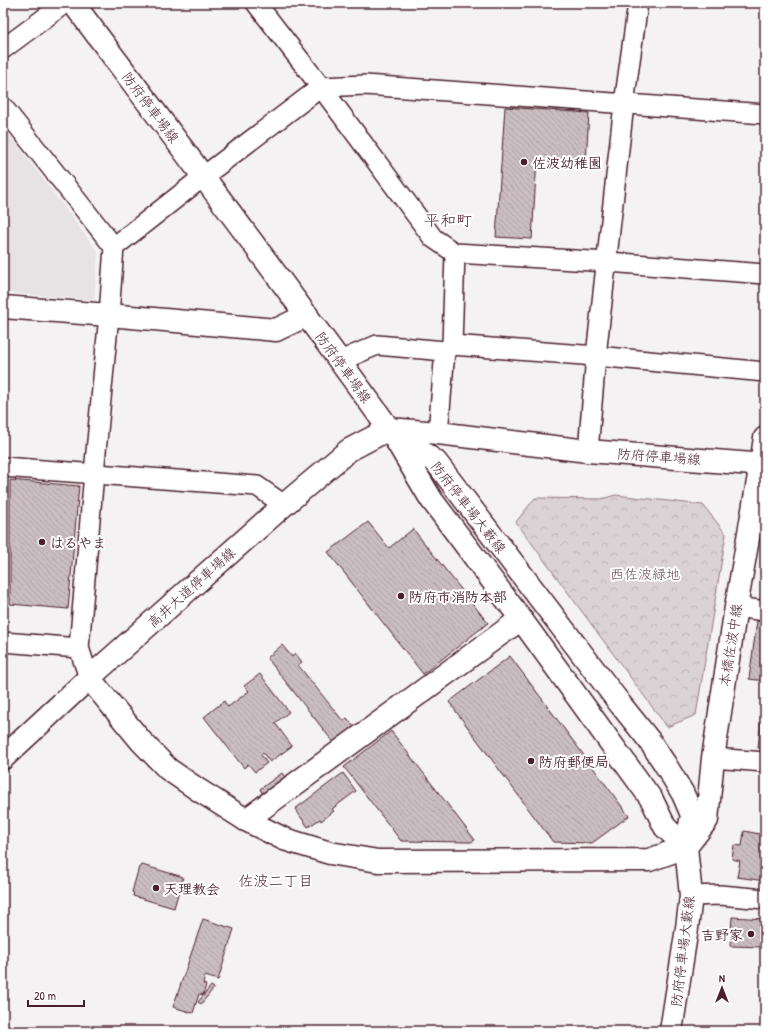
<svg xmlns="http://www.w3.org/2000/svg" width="768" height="1034" viewBox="0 0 768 1034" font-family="'Patrick Hand','Klee One',sans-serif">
  <defs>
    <pattern id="park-crowns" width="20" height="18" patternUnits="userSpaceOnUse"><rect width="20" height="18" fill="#dbd2d5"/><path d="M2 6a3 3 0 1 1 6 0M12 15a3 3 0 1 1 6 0" fill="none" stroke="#bdb4b7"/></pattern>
    <pattern id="building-back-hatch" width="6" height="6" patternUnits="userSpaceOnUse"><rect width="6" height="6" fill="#cabdc1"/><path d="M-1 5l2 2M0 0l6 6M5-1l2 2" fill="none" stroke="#afa2a6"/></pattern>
  </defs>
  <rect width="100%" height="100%" fill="#f4f2f2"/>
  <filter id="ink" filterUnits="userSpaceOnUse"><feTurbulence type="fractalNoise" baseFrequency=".025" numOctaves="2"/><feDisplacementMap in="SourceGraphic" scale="8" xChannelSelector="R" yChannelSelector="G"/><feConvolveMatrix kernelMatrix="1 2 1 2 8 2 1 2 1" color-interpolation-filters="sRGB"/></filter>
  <g filter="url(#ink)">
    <path fill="#e7e2e3" d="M3 126 98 252 94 300 3 292Z"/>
    <path fill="url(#park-crowns)" stroke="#927880" d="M616 495 703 505 726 534 696 715 667 727 516 522 535 498 601 499Z"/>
    <g fill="url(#building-back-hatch)" stroke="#4a1f2b">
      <path d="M505 107 589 113 586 162 537 159 532 239 496 237Z"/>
      <path d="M10 480 79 486 68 609 10 604Z"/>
      <path d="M368 522 389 548 413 529 488 623 423 674 328 552Z"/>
      <path d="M765 567V603H760Z"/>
      <path d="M757 621 765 622V681L749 679Z"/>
      <path d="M282 645 292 657 295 653 302 662 298 665 343 721 347 718 354 727 334 743 267 658Z"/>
      <path d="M510 656 629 816 592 843 553 842 449 702Z"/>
      <path d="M260 674 289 712 275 723 292 746 270 762 263 753 261 755 267 763 255 772 248 764 244 768 204 717 224 701 228 707 249 691 244 686Z"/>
      <path d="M762 710H765V748H758Z"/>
      <path d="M391 731 475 840 471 842 401 841 344 767Z"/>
      <path d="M282 773 287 780 264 796 260 789Z"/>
      <path d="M343 773 356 791 332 809 334 811 321 821 320 819 308 827 295 809Z"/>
      <path d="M744 831 765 835V881L737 877 740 861 732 859 734 845 742 846Z"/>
      <path d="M142 865 183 877 174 908 133 896 134 893 132 892 139 867H141Z"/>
      <path d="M732 917 765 919V947L730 946Z"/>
      <path d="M203 919 234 929 218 980 205 976 203 984 206 985 203 995 199 994 193 1013 173 1007Z"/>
      <path d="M211 986 214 988 201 1004 198 1002Z"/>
    </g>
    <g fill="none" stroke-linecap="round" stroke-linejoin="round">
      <g stroke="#4a1f2b" stroke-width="22">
        <g id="minor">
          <path d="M256 3 321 87 433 238 455 253 608 262 765 274"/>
          <path d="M3 49 65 3"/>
          <path d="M3 107 114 247 109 315 94 473 79 648"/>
          <path d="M114 247 204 176 321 87 365 85 765 114"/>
          <path d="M452 345 455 253"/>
          <path d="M340 361 377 345 445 351 452 345 596 356 765 372"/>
          <path d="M438 433 445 351"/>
          <path d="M588 451 596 356 624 104 638 3"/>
          <path d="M3 467 257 486 284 505"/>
          <path d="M736 607 765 611"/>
          <path d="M3 642 79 648 89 678"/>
          <path d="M713 758 765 762"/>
          <path d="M691 896 720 895 765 899"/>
        </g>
      </g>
      <g stroke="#4a1f2b" stroke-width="25">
        <g id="tertiary">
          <path d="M3 307 109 315 276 330 307 315"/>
          <path d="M89 678 141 741 168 769 197 789 246 820 284 839 330 853 378 861 649 860 686 847 707 820 713 758 736 607 761 464 765 438"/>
          <path d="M246 820 521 619"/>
        </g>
      </g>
      <g stroke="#4a1f2b" stroke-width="25">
        <g id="secondary">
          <path d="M389 429 436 462 621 705 649 740 665 764 683 794 692 815 686 847 691 896 687 928 671 1031"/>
          <path d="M393 435 431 499 521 619 652 800 665 827 686 847"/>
          <path d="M3 758 89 678 284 505 349 450 389 429"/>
        </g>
      </g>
      <g stroke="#4a1f2b" stroke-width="25">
        <path id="primary" d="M73 3C179 144 286 285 389 429L438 433 588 451 765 465"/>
      </g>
      <use href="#minor" stroke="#fff" stroke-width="19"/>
      <use href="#tertiary" stroke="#fff" stroke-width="22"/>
      <use href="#secondary" stroke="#fff" stroke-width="22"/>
      <use href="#primary" stroke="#fff" stroke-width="22"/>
    </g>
  </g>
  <g fill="#4a1f2b" stroke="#fff" stroke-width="1.5">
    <circle cx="524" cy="162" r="4"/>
    <circle cx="42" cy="542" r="4"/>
    <circle cx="401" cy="596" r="4"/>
    <circle cx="531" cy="761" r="4"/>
    <circle cx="156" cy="888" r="4"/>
    <circle cx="751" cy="934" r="4"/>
  </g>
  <g text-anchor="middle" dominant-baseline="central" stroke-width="4" stroke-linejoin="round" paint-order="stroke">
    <g font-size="14" fill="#4a1f2b" stroke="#fff">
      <text transform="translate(151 107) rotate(53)">防府停車場線</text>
      <text transform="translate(344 367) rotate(54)">防府停車場線</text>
      <text transform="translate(659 456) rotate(4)">防府停車場線</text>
      <text transform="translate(469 507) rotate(52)">防府停車場大藪線</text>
      <text transform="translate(191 587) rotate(-42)">高井大道停車場線</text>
      <text transform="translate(730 645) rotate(-81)">本橋佐波中線</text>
      <text transform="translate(682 951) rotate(-83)">防府停車場大藪線</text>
    </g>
    <g font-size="14" font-weight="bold" fill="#4a1f2b" stroke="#fff" text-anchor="start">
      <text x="532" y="162">佐波幼稚園</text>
      <text x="50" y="542">はるやま</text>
      <text x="409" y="596">防府市消防本部</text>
      <text x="539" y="761">防府郵便局</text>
      <text x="164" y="888">天理教会</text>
      <text x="743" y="934" text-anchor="end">吉野家</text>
    </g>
    <g font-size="14" fill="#6e4c56" stroke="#fff">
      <text x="645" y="573">西佐波緑地</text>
    </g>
    <g font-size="15" fill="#4a1f2b" stroke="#fff">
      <text x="276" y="880">佐波二丁目</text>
    </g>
    <g font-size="16" fill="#4a1f2b" stroke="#fff">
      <text x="448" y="220">平和町</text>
    </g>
  </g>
  <rect width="768" height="1034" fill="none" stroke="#fff" stroke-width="16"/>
  <rect x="8" y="8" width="752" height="1018" fill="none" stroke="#4a1f2b" stroke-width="1.5" filter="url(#ink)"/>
  <g transform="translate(722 988)" stroke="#ffffff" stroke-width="3" paint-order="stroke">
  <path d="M0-3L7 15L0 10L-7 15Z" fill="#4a1f2b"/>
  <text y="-6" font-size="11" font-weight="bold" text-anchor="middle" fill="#4a1f2b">N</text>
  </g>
  <path d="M28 1000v6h56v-6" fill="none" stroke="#4a1f2b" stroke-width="2"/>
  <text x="34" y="1000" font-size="12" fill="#4a1f2b" stroke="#ffffff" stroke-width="3" paint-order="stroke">20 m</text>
</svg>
